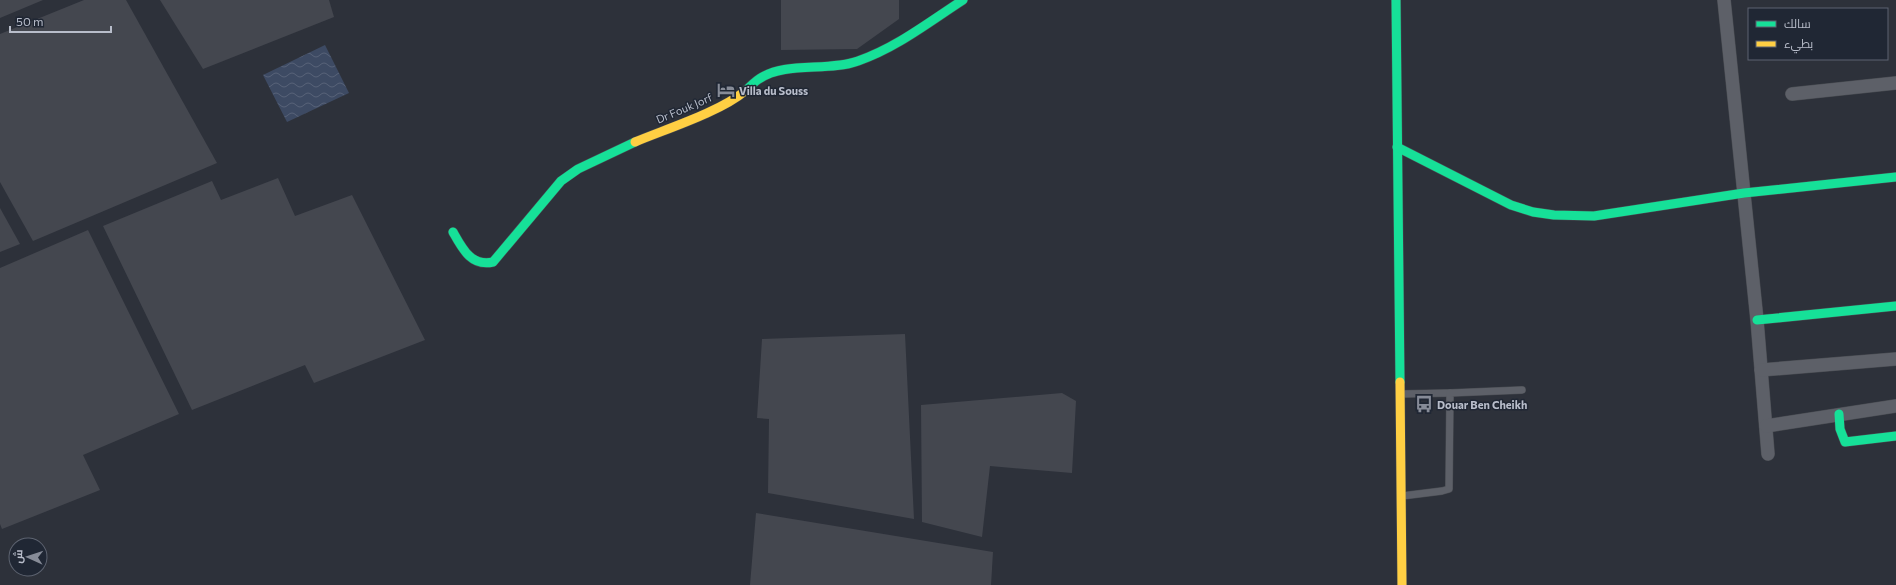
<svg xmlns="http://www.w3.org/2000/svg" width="1896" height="585" viewBox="0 0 1896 585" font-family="Commissioner,Cairo,sans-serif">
  <defs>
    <pattern id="water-waves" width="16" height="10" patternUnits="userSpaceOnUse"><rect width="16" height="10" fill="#3d4a63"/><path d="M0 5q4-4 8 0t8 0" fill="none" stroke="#576278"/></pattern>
  </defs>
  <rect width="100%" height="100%" fill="#2d313a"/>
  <path fill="url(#water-waves)" d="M325 45 349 93 287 122 263 75Z"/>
  <g fill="#44474f">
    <path d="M0 0H43L0 18Z"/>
    <path d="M84 0H126L217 163 33 241 0 182V34Z"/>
    <path d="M160 0H329L334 17 203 69Z"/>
    <path d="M781 0H899V19L857 49 781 50Z"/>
    <path d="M278 178 295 216 352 195 425 340 314 383 305 365 192 410 103 226 212 181 221 200Z"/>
    <path d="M0 208 20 244 0 252Z"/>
    <path d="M88 230 179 414 83 455 100 490 2 529 0 524V268Z"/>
    <path d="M905 334 914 519 768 493 769 419 757 418 762 339Z"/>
    <path d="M1062 393 1076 401 1072 473 990 466 982 537 922 522 921 405Z"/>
    <path d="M756 513 993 552 991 585H750Z"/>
  </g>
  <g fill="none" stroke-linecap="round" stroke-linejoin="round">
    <g stroke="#494c52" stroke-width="8">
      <g id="lane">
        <path d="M1400 394 1450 393"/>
        <path d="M1402 496 1442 491 1449 489 1450 393 1522 390"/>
      </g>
    </g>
    <g stroke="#494c52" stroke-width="14">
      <g id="street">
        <path d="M1724 0 1757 320 1768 454"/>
        <path d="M1792 94 1896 83"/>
        <path d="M1761 370 1896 359"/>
        <path d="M1766 426 1896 406"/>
      </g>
    </g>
    <g stroke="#494c52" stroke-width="10">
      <g id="fast">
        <path d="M1396 0 1400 382"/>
        <path d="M745 91C750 87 754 82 759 79 785 61 828 72 858 61 896 48 929 22 963 0"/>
        <path d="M1397 147 1511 205 1533 212 1554 215 1594 216 1744 193 1896 177"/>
        <path d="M453 232C462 248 471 267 493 262L561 181 578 169 635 142"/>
        <path d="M1757 320 1896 306"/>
        <path d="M1839 414 1840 429 1845 442 1896 436"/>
      </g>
    </g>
    <g stroke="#494c52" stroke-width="10">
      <g id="slow">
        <path d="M635 142C666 129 720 112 745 91"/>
        <path d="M1400 382 1402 585"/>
      </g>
    </g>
    <use href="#lane" stroke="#5d6068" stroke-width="7"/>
    <use href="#street" stroke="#5d6068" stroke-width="13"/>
    <use href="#fast" stroke="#16e098" stroke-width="9"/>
    <use href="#slow" stroke="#ffcf43" stroke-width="9"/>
  </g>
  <defs>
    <g id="hotel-bare" transform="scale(1.38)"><path d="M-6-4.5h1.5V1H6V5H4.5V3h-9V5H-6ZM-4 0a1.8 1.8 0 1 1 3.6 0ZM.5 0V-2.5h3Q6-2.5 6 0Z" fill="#878c98" stroke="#202734" stroke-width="2.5" paint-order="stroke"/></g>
    <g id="bus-bare" transform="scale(1.38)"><path d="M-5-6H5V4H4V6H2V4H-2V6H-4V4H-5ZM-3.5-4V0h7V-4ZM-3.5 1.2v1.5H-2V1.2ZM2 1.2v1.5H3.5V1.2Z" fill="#878c98" stroke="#202734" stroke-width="2.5" paint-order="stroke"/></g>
  </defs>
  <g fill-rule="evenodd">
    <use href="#hotel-bare" x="726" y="90"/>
    <use href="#bus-bare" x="1424" y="404"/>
  </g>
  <g text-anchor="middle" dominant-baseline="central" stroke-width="3" stroke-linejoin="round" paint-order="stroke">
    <g font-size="11" font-weight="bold" fill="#b8bdca" stroke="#202734" text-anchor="start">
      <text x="739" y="90">Villa du Souss</text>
      <text x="1437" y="404">Douar Ben Cheikh</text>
    </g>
    <g font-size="11" fill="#b8bdca" stroke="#202734">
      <text transform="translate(684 108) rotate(-23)">Dr Fouk Jorf</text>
    </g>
  </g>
  <rect x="1748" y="8" width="140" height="52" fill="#202734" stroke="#5d6370"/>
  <rect x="1756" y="21" width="20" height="6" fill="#16e098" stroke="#5d6370"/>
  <text x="1784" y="28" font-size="12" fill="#b8bdca">سالك</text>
  <rect x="1756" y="41" width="20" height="6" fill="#ffcf43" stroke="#5d6370"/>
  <text x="1784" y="48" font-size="12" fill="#b8bdca">بطيء</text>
  <g transform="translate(28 557) rotate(273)"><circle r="19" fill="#202734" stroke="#5d6370"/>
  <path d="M0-3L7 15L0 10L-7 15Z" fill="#878c98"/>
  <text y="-6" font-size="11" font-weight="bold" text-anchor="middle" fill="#b8bdca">ش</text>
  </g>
  <path d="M10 26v6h101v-6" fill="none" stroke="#b8bdca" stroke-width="2"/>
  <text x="16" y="26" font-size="12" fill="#b8bdca" stroke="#202734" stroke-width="3" paint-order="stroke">50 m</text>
</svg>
